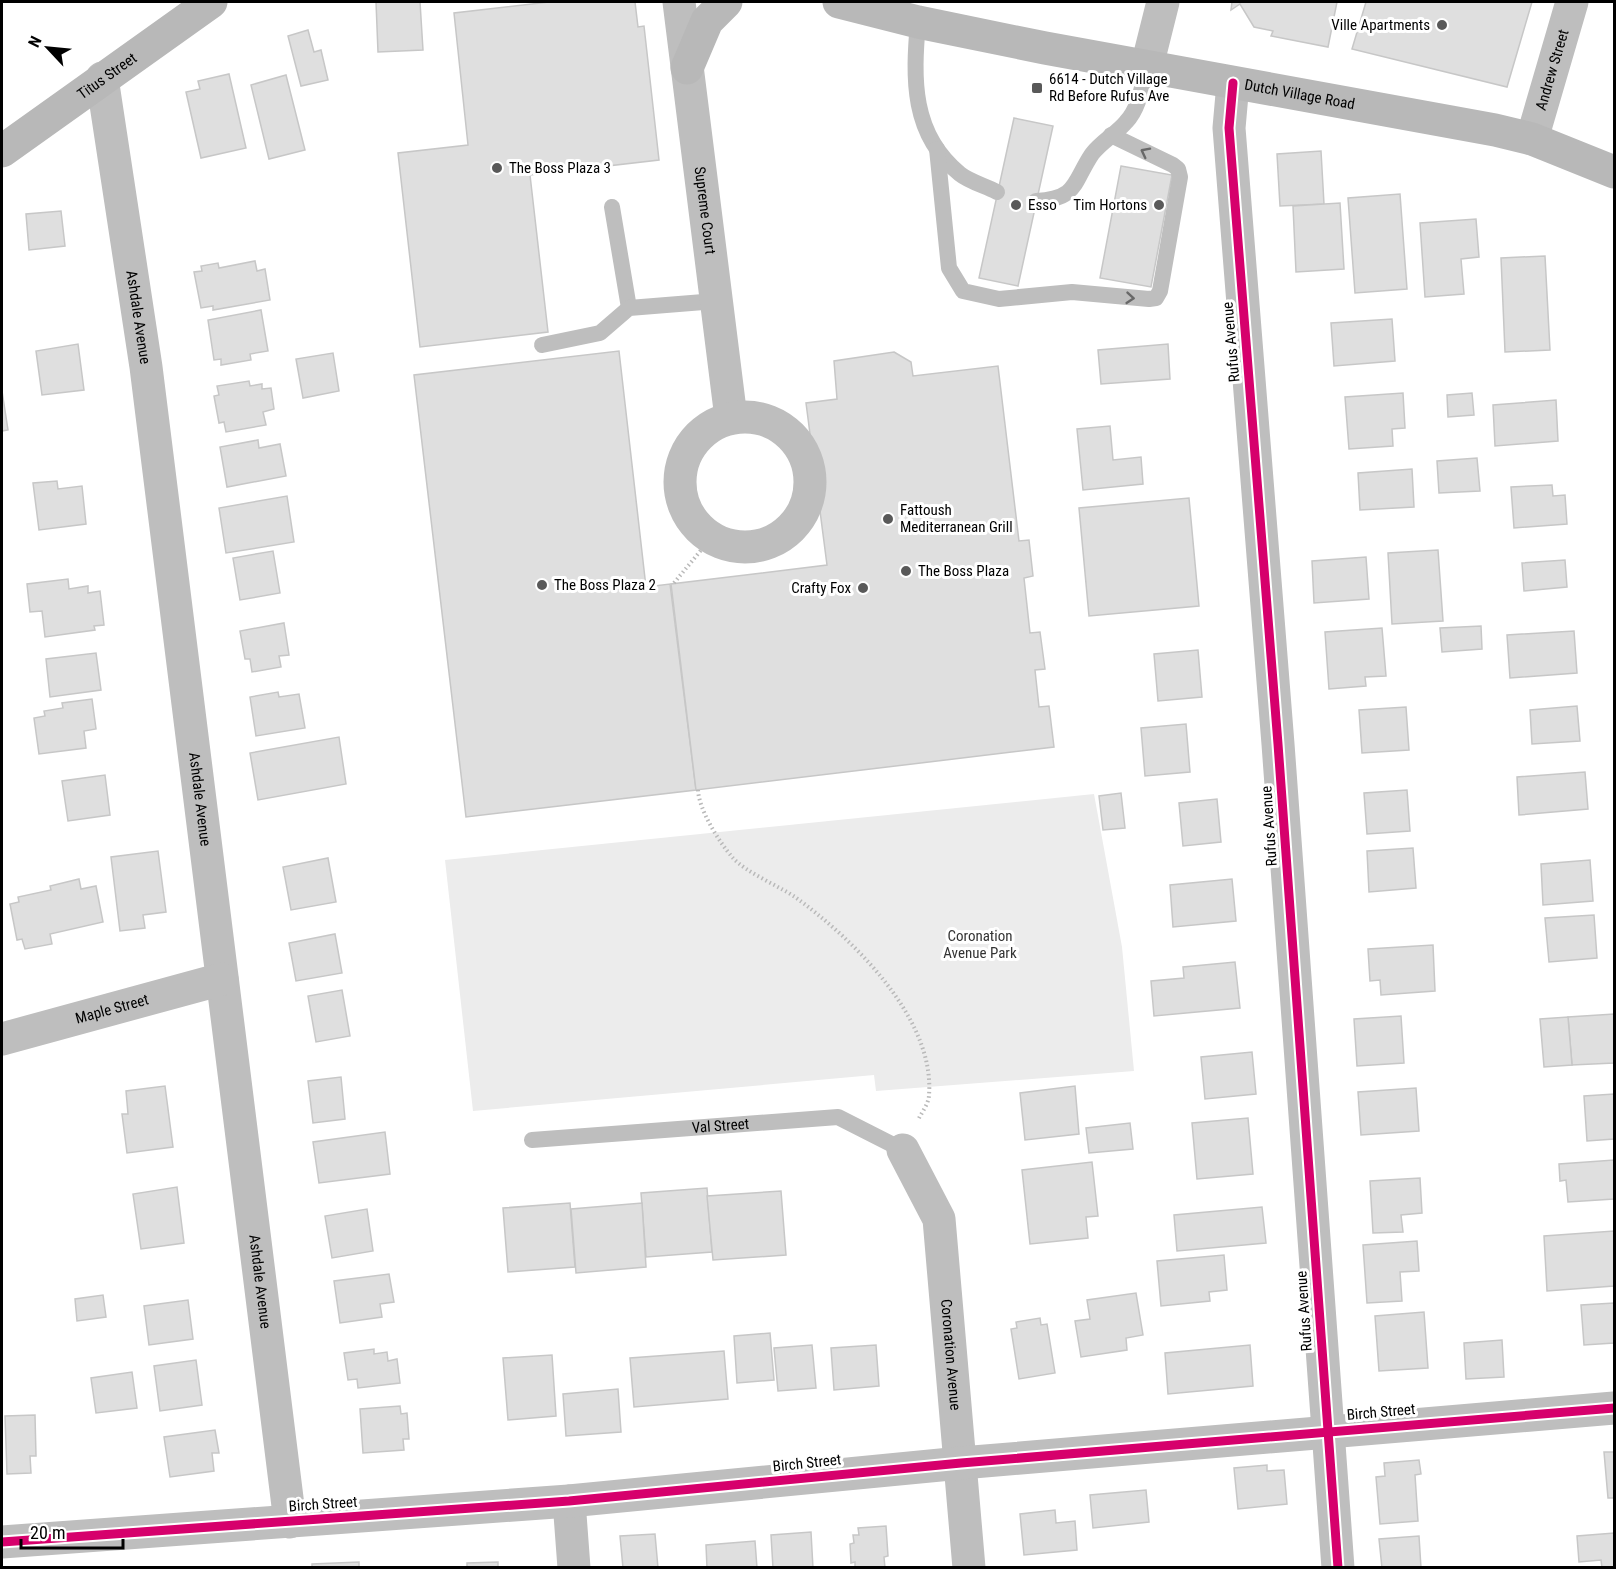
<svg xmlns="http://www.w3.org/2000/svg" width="1616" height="1569" viewBox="0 0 1616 1569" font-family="'Roboto Condensed',sans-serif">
  <rect width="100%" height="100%" fill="#fff"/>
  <path fill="#ececec" d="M1094 794 1122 947 1134 1071 876 1091 874 1075 473 1111 445 860Z"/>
  <g fill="#dfdfdf" stroke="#c7c7c7" stroke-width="1.5">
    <path d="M376 2H420L423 50 378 52Z"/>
    <path d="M549 2H635L638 27 644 26 659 160 530 175 548 332 420 347 398 153 468 145 454 13Z"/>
    <path d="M1232 2H1337L1328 47 1271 36 1273 31 1254 27 1240 4 1231 10Z"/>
    <path d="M1366 2H1532L1507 87 1352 49Z"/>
    <path d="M308 30 314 52 321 50 328 80 301 86 288 36Z"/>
    <path d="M229 74 246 148 201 158 186 92 200 89 198 81Z"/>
    <path d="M286 75 305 150 269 159 251 85Z"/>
    <path d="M1014 118 1053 126 1018 286 979 278Z"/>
    <path d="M1321 151 1324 204 1280 206 1277 154Z"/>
    <path d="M1121 166 1172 175 1151 287 1100 278Z"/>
    <path d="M1400 194 1407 289 1355 293 1348 198Z"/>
    <path d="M1340 203 1344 269 1296 272 1293 206Z"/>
    <path d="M61 211 65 246 29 250 26 214Z"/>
    <path d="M1476 219 1479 257 1461 259 1464 294 1425 297 1420 223Z"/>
    <path d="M1545 256 1550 350 1505 352 1501 258Z"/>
    <path d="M255 261 257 271 265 269 270 300 213 310V306L201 308 194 272 202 271 201 266 218 263 219 268Z"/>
    <path d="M261 310 268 351 250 354 251 360 221 365V359L214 360 208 320Z"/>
    <path d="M1392 319 1395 361 1334 366 1331 323Z"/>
    <path d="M78 344 84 390 42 395 36 351Z"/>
    <path d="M1168 344 1170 379 1101 384 1098 350Z"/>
    <path d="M619 351 646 587 670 584 696 790 466 817 414 375Z"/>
    <path d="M894 352 911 362 913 376 998 366 1019 541 1029 540 1033 576 1024 578 1030 633 1040 632 1045 669 1035 670 1039 707 1049 706 1054 747 696 790 671 584 827 565 806 403 837 399 834 361Z"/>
    <path d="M333 353 339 391 303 398 296 359Z"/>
    <path d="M249 381 250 386 262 384V389L271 388 274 409 263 412 266 425 226 432 224 422 219 423 214 396 219 395 217 386Z"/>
    <path d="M2 391 8 430 2 431Z"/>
    <path d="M1403 393 1405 428 1392 429 1393 446 1349 449 1345 397Z"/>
    <path d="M1472 393 1474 415 1448 417 1447 395Z"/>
    <path d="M1556 400 1558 441 1495 446 1493 405Z"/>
    <path d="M1110 426 1113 460 1141 457 1143 484 1083 490 1077 429Z"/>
    <path d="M258 440 259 448 280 444 286 476 227 487 220 447Z"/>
    <path d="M1477 458 1480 491 1439 493 1437 461Z"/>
    <path d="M1412 469 1414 507 1360 510 1358 473Z"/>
    <path d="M57 481 58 489 82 486 86 524 39 530 33 483Z"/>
    <path d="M1552 485 1553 496 1565 495 1567 524 1514 528 1511 487Z"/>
    <path d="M287 496 294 542 226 553 219 508Z"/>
    <path d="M1189 498 1199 606 1089 616 1079 508Z"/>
    <path d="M1438 550 1443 621 1392 624 1388 553Z"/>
    <path d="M273 551 280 593 240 600 233 558Z"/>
    <path d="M1366 557 1369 599 1314 603 1312 561Z"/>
    <path d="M1565 560 1567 587 1524 591 1522 563Z"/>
    <path d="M68 579 69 589 88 586V593L100 591 104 625 94 626 95 630 45 637 42 611 30 612 27 584Z"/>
    <path d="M284 623 289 655 279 656 281 667 252 672 250 659H245L240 631Z"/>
    <path d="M1481 626 1482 649 1442 652 1440 628Z"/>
    <path d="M1382 628 1386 676 1365 677 1366 686 1329 689 1325 632Z"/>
    <path d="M1574 631 1577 673 1510 678 1507 635Z"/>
    <path d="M1198 650 1202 697 1158 701 1154 654Z"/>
    <path d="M96 653 101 690 50 697 46 659Z"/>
    <path d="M278 692 279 697 299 694 305 728 256 736 250 697Z"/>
    <path d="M92 699 96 729 84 731 86 748 39 754 34 718 45 716 44 711 63 708 62 703Z"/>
    <path d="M1577 706 1580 741 1532 744 1530 710Z"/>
    <path d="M1406 707 1409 750 1362 753 1359 710Z"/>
    <path d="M1186 724 1190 772 1145 776 1141 728Z"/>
    <path d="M339 737 346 784 258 800 250 753Z"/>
    <path d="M1585 772 1588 809 1519 815 1517 777Z"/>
    <path d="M105 775 110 815 68 821 62 781Z"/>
    <path d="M1407 790 1410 831 1367 834 1364 793Z"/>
    <path d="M1121 793 1125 828 1103 830 1099 796Z"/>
    <path d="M1217 799 1221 842 1183 846 1179 803Z"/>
    <path d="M1413 848 1416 888 1369 892 1367 851Z"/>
    <path d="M158 851 166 912 143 915 145 928 120 931 111 857Z"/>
    <path d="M328 858 336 902 291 910 283 867Z"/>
    <path d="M1590 860 1593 901 1543 905 1541 864Z"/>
    <path d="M79 879 81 889 96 886 103 922 50 934 52 944 25 949 22 939 17 940 10 904 19 902 18 897 51 890 50 886Z"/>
    <path d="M1232 879 1236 921 1173 927 1170 885Z"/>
    <path d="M1594 915 1597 958 1549 962 1545 918Z"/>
    <path d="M335 934 342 973 296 981 289 943Z"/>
    <path d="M1433 945 1435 991 1381 995 1380 980 1370 981 1368 949Z"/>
    <path d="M1235 962 1240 1008 1154 1016 1151 981 1184 978 1183 967Z"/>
    <path d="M342 990 350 1036 316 1042 308 996Z"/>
    <path d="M1614 1014V1063L1572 1065 1568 1017Z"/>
    <path d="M1401 1016 1404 1063 1357 1066 1354 1019Z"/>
    <path d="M1568 1017 1572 1065 1544 1067 1540 1019Z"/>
    <path d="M1252 1052 1256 1094 1205 1099 1201 1057Z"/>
    <path d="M341 1077 345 1119 313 1123 308 1081Z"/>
    <path d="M165 1086 173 1147 127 1153 122 1114H128L126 1091Z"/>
    <path d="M1075 1086 1079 1134 1025 1140 1020 1093Z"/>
    <path d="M1416 1088 1419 1131 1361 1135 1358 1092Z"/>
    <path d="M1614 1094V1139L1587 1141 1584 1096Z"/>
    <path d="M1248 1118 1253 1174 1197 1179 1192 1123Z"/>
    <path d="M1130 1123 1133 1149 1089 1153 1086 1128Z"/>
    <path d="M385 1132 390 1174 319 1183 313 1142Z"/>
    <path d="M1614 1160V1199L1568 1202 1566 1180 1560 1181 1559 1164Z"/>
    <path d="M1092 1162 1098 1216 1086 1217 1088 1238 1030 1244 1022 1170Z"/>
    <path d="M1420 1178 1422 1213 1401 1215 1403 1232 1373 1233 1370 1181Z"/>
    <path d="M177 1187 184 1243 141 1249 133 1194Z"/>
    <path d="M707 1188 712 1252 646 1257 641 1193Z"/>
    <path d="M781 1191 786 1255 713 1260 707 1196Z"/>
    <path d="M570 1203 575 1267 508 1272 503 1208Z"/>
    <path d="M642 1203 646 1267 576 1273 571 1209Z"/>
    <path d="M1262 1207 1266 1243 1177 1251 1174 1215Z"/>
    <path d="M367 1209 373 1251 332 1258 325 1216Z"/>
    <path d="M1614 1231V1286L1547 1291 1544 1236Z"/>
    <path d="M1417 1241 1419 1271 1400 1272 1402 1301 1367 1303 1363 1245Z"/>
    <path d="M1224 1255 1227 1290 1209 1292 1210 1301 1161 1306 1157 1261Z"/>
    <path d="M389 1274 394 1302 380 1304 382 1317 340 1323 334 1281Z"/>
    <path d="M1136 1293 1143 1335 1126 1338 1127 1350 1081 1357 1075 1321 1090 1319 1087 1300Z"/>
    <path d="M103 1295 106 1317 77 1321 75 1299Z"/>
    <path d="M188 1300 193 1339 149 1345 144 1306Z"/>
    <path d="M1614 1303V1343L1584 1345 1581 1305Z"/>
    <path d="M1424 1312 1428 1368 1379 1371 1375 1316Z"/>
    <path d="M1040 1318 1041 1325 1047 1324 1055 1373 1019 1379 1011 1329 1017 1328 1016 1322Z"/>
    <path d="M770 1333 774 1380 737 1383 734 1336Z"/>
    <path d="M1502 1340 1504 1377 1466 1379 1464 1343Z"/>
    <path d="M812 1345 816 1388 778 1391 774 1348Z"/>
    <path d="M876 1345 879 1386 834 1390 831 1348Z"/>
    <path d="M1250 1345 1253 1386 1168 1394 1165 1353Z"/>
    <path d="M374 1349V1354L387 1352 388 1361 397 1359 400 1383 358 1388 357 1379 348 1380 344 1353Z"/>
    <path d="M724 1351 728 1399 634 1407 630 1358Z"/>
    <path d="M552 1355 556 1416 508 1420 503 1358Z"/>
    <path d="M196 1360 202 1405 160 1411 154 1366Z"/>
    <path d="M132 1372 137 1408 96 1413 91 1378Z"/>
    <path d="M618 1389 621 1432 566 1436 563 1394Z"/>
    <path d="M400 1406 401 1414 407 1413 409 1439H403L404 1450 363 1453 360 1409Z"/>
    <path d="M35 1415 36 1456H30L31 1473 7 1474 5 1416Z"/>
    <path d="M215 1430 219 1453H212L214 1471 170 1477 164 1437Z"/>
    <path d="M1604 1452H1614V1498H1608Z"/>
    <path d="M1419 1460 1421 1474 1415 1475 1418 1521 1380 1524 1376 1477 1385 1476 1384 1463Z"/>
    <path d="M1267 1465V1471L1284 1470 1287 1504 1238 1509 1234 1468Z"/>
    <path d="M1146 1490 1149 1522 1093 1528 1090 1495Z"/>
    <path d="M1055 1510 1056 1523 1075 1521 1077 1550 1024 1555 1020 1514Z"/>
    <path d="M886 1526 888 1556 884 1557 885 1568H855V1562L851 1563 850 1544 854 1543 853 1535H859L858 1528Z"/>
    <path d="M811 1532 813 1568H773L771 1535Z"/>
    <path d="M1614 1533V1568H1602L1601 1560 1579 1562 1577 1536Z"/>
    <path d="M655 1534 658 1568H623L620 1536Z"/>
    <path d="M1419 1536 1421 1568H1382L1379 1539Z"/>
    <path d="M755 1541 757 1568H707L706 1545Z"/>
    <path d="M359 1562V1568H312V1564Z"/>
    <path d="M498 1562V1568H467V1563Z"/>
  </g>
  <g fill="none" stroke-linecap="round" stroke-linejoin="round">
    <g stroke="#b9b9b9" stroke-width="4" stroke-dasharray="1.5 3" stroke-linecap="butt">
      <path d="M674 583 711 538"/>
      <path d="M698 790C699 810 719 842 733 858 747 873 777 885 795 897 852 938 935 1018 929 1095 929 1103 922 1112 918 1120"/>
    </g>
    <g stroke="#bebebe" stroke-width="16">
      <path d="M918 22C913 79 911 134 960 174 970 182 986 186 997 192"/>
      <path d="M937 149 949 268 963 291 999 299 1072 292 1149 299 1156 298 1160 291 1180 177 1178 169 1173 165 1111 135"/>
      <path d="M1036 201C1078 199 1073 182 1092 154 1101 142 1116 134 1126 122 1140 107 1142 85 1147 66"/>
      <path d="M612 207 629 308"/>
      <path d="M542 345 600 333 629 308 716 301"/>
      <path id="s1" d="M532 1140 838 1117 903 1150"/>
    </g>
    <g stroke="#bebebe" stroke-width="33">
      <path id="s2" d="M679 2 731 418"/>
      <path d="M1147 66 1163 2"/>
      <path id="s3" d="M102 78 146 367 290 1522"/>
      <path d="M1233 83 1229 128 1278 744 1338 1568"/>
      <path id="s4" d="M1532 139 1572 2"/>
      <circle cx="745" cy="482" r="65"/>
      <path id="s5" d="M2 1039 222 979"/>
      <path id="s6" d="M903 1150 939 1219 969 1568"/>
      <path d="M569 1501 574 1568"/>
      <path d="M2 1542 569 1501 961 1463 1614 1408"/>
    </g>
    <g stroke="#b8b8b8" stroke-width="33">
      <path id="s7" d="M839 2 918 22 1045 48 1495 130 1532 139 1614 172"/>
      <path d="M687 68 707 21 726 2"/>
      <path id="s8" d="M2 151 211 2"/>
    </g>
    <g stroke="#fff" stroke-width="13">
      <g id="cycleway">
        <path d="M1233 83 1229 128 1278 744 1338 1568"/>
        <path d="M2 1542 569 1501 961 1463 1614 1408"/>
      </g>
    </g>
    <use href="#cycleway" stroke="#d6006c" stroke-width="9"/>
  </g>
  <defs><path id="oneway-chevron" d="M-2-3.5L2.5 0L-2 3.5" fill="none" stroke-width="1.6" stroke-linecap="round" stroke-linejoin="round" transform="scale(1.5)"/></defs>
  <g stroke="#686868">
    <use href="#oneway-chevron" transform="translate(1145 152) rotate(-153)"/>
    <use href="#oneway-chevron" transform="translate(1130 298) rotate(5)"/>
  </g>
  <g fill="#595959" stroke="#fff" stroke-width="2">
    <circle cx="1442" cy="25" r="6"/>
    <rect x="1031" y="82" width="12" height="12" rx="3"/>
    <circle cx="497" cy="168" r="6"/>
    <circle cx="1016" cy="205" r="6"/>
    <circle cx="1159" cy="205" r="6"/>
    <circle cx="888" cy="519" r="6"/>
    <circle cx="906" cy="571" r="6"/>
    <circle cx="542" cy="585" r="6"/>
    <circle cx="863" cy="588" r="6"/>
  </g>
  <g text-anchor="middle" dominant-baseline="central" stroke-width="6" stroke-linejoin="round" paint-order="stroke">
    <g font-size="15" fill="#000" stroke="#fff" text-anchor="start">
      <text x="1430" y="25" text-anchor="end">Ville Apartments</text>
      <text x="1049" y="79">6614 - Dutch Village<tspan x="1049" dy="17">Rd Before Rufus Ave</tspan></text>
      <text x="509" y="168">The Boss Plaza 3</text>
      <text x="1028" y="205">Esso</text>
      <text x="1147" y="205" text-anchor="end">Tim Hortons</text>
      <text x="900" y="510">Fattoush<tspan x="900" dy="17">Mediterranean Grill</tspan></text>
      <text x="918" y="571">The Boss Plaza</text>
      <text x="554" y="585">The Boss Plaza 2</text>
      <text x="851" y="588" text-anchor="end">Crafty Fox</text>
    </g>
    <g font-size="15" fill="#000" stroke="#fff">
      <text stroke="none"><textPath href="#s4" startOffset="72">Andrew Street</textPath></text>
      <text stroke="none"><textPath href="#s8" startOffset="129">Titus Street</textPath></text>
      <text stroke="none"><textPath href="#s7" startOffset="470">Dutch Village Road</textPath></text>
      <text stroke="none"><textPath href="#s2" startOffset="210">Supreme Court</textPath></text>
      <text stroke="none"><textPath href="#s3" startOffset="242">Ashdale Avenue</textPath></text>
      <text transform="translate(1231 342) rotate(-95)">Rufus Avenue</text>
      <text stroke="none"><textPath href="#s3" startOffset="728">Ashdale Avenue</textPath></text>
      <text transform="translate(1269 826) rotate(-94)">Rufus Avenue</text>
      <text stroke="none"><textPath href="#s5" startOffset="114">Maple Street</textPath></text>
      <text stroke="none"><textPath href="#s1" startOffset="189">Val Street</textPath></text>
      <text stroke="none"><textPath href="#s3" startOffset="1214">Ashdale Avenue</textPath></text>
      <text transform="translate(1304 1311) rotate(-94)">Rufus Avenue</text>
      <text stroke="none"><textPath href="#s6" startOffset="214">Coronation Avenue</textPath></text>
      <text transform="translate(1381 1412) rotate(-5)">Birch Street</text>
      <text transform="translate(807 1463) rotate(-6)">Birch Street</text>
      <text transform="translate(323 1504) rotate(-4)">Birch Street</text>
    </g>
    <g font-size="15" fill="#333" stroke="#fff">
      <text x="980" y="936">Coronation<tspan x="980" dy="17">Avenue Park</tspan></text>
    </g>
  </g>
  <rect width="1616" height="1569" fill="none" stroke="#000000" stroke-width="6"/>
  <g transform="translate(48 48) rotate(296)" stroke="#ffffff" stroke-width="4.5" paint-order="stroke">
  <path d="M0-4.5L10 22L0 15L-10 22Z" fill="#000000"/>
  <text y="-9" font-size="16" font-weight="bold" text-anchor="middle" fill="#000000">N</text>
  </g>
  <path d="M21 1539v9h102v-9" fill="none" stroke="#000000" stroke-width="3"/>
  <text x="30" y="1539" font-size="18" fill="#000000" stroke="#ffffff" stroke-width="4.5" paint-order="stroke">20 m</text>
</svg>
